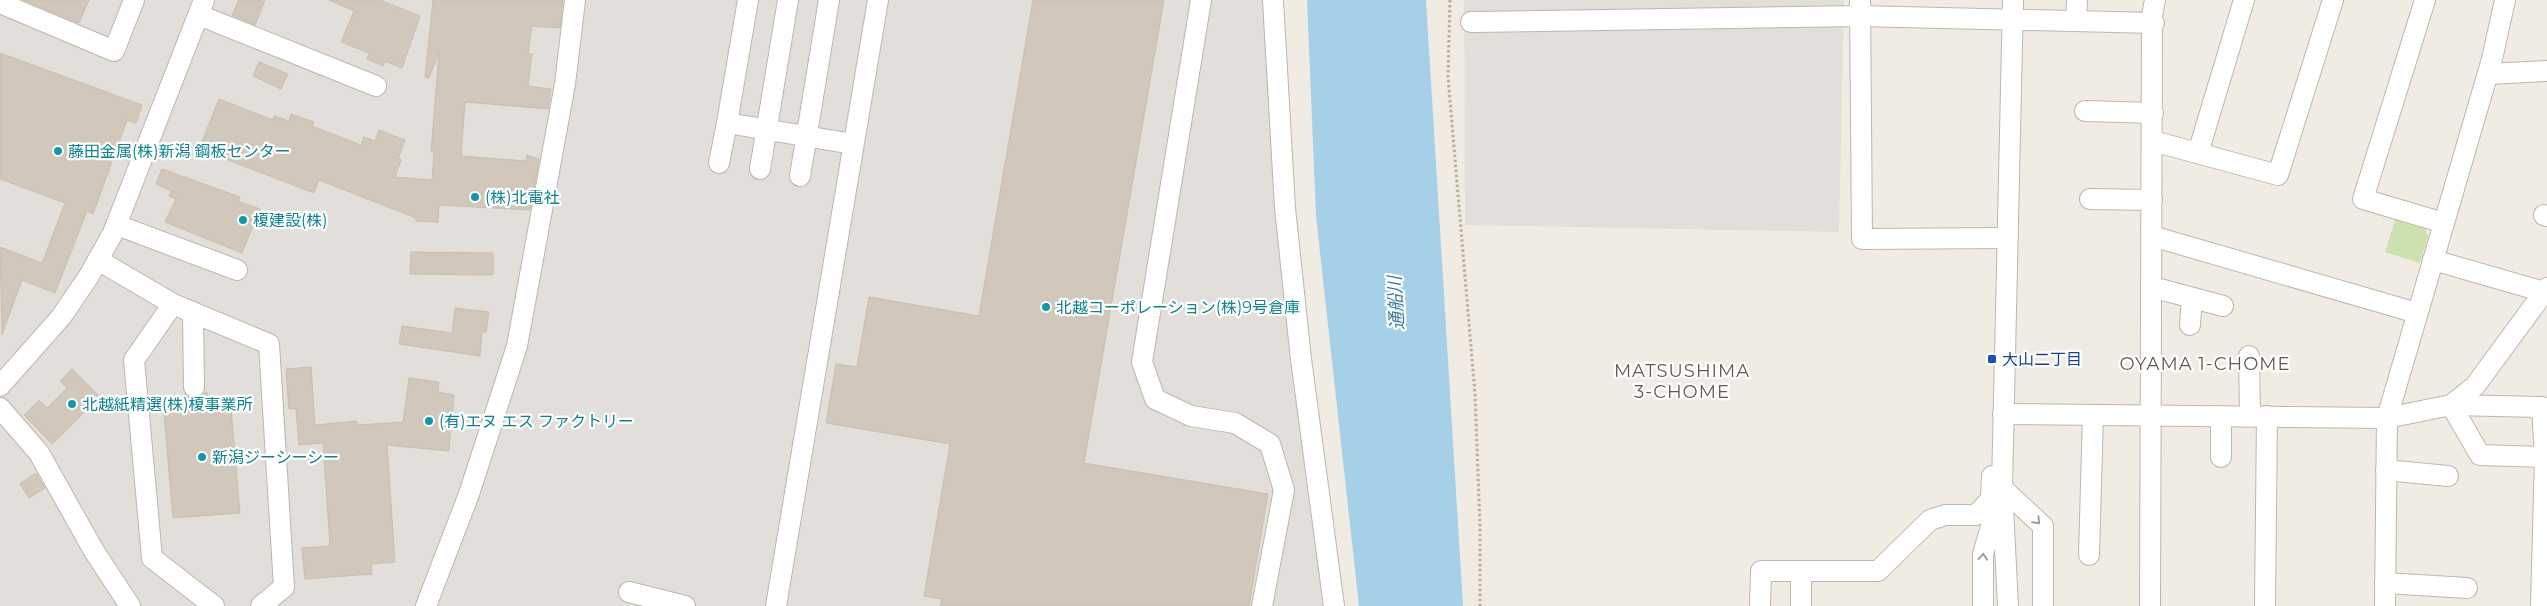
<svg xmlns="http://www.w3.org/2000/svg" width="2547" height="606" viewBox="0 0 2547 606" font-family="Montserrat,'Noto Sans JP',sans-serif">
  <rect width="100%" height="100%" fill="#f0ece4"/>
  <g fill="#e2ded9">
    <path d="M0 0H1266L1283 289 1324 606H0Z"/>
    <path d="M1464 0H1844L1839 232 1465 225Z"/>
  </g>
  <path fill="#cde1b0" d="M2395 220 2425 229 2428 237 2420 263 2385 252Z"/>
  <path fill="#a5d0e8" d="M1307 0H1426L1463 606H1359L1316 216Z"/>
  <g fill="#d1c7bb" stroke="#cbbeae">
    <path d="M23 0H89L79 23Z"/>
    <path d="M239 0H265L255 25 232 15Z"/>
    <path d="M329 0H380L420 16 402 68 385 61 383 66 367 59 369 53 341 42 354 11Z"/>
    <path d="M433 0H563L560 28 532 26 528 53 532 54 528 86 551 89 548 109 465 102 461 156 526 161 527 155 539 159 530 210 439 205 438 222 416 221V218L319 180 314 193 199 149 219 99 273 120 274 116 289 121 291 114 314 122 312 126 361 145 364 137 375 141 379 130 405 140 398 159 401 160 395 177 432 180 434 152H431L439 53 429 78 425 77Z"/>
    <path d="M1033 0H1164L1084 463 1268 494 1249 606H940L942 599 924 596 950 444 826 423 836 364 857 367 869 297 979 316Z"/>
    <path d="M0 53 142 105 136 123 127 120 93 214 87 211 55 293 22 280 2 335 0 247 42 263 65 203 0 179Z"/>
    <path d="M259 62 288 74 281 89 253 76Z"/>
    <path d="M162 169 240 197 238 201 260 209 242 253 165 222 176 199 169 196 171 191 156 184Z"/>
    <path d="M411 252 493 253V275L410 274Z"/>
    <path d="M455 308 489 312 486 332H482L480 356 399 344 402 326 452 333Z"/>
    <path d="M311 367 315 425 357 421V425L403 422 409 378 439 382 438 392 454 395 449 451 387 445 395 562 371 564 372 574 305 579 302 548 330 546 323 443 299 445 296 409H289L286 369Z"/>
    <path d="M72 369 100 397 52 444 24 415 39 400 47 408 67 388 60 381Z"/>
    <path d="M207 392 208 398 230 397 240 513 173 518 163 402 184 400V394L195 399Z"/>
    <path d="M36 473 45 488 29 498 20 484Z"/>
  </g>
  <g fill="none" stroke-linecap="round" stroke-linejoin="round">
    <g stroke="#beb6ab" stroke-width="22">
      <g id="minor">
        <path d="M748 0 727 123 853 144"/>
        <path d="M1201 0 1142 362 1155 399 1191 416 1235 423 1270 444 1284 490 1262 606"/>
        <path d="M1273 0 1285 208 1301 359 1334 606"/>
        <path d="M1860 0 1862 239 2006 238"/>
        <path d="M2425 0 2363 199 2444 223"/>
        <path d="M0 3 114 51 134 0"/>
        <path d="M199 15 376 86"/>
        <path d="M2076 21 2077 0"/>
        <path d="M1471 22 1860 16 2154 23"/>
        <path d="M2488 74 2547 71"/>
        <path d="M2085 111 2153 113"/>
        <path d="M2153 141 2278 175 2333 0"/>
        <path d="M2198 153 2244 0"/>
        <path d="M719 163 727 123"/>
        <path d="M760 169 788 0"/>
        <path d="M800 176 829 0"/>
        <path d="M2090 199 2152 200"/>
        <path d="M2544 215 2547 216"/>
        <path d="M117 225 237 270"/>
        <path d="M2152 236 2417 313"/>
        <path d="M98 260 173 304 269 344 284 587 261 606"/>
        <path d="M2433 260 2544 292"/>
        <path d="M2152 287 2223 306"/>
        <path d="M173 304 134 360 152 558 214 606"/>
        <path d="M193 312 194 387"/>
        <path d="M2190 325 2192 298"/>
        <path d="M2249 356 2250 416"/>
        <path d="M0 386 61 317 89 276 113 233 204 0"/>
        <path d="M0 408 39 453 94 551 130 606"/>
        <path d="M2003 414 2387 418 2451 405 2542 407 2545 457 2541 604"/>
        <path d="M2221 457V416"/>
        <path d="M2545 457 2480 455 2451 405 2475 386 2547 288"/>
        <path d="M2386 470 2448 476"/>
        <path d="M2089 555 2093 415"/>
        <path d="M2385 583 2467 588"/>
        <path d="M629 592 685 606"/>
        <path d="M426 606 469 494 517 346 565 84 575 0"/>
        <path d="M776 606 878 0"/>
        <path d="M1760 606 1761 571H1878L1930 520 1945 515H1976L1991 499 1992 476"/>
        <path d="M1801 606V571"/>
        <path d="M1983 606V554L2002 488 2043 526V606"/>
        <path d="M2008 606 2002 488 2013 0"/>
        <path d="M2150 606 2152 16 2155 0"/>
        <path d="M2265 606 2267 416"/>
        <path d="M2385 606 2387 418 2492 59 2505 0"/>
      </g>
    </g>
    <path stroke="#bbae9a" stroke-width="3" stroke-dasharray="2.5 2.5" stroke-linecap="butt" d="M1450 0 1448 77 1475 394 1480 527V606"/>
    <use href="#minor" stroke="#fff" stroke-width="20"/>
  </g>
  <defs><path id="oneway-chevron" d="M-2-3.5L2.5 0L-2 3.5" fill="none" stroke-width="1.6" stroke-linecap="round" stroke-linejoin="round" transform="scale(1.25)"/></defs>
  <g stroke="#a09e9a">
    <use href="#oneway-chevron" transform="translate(2037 521) rotate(46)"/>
    <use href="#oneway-chevron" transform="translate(1983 557) rotate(-86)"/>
  </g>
  <g fill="#0f9aa8" stroke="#fff" stroke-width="2">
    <circle cx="58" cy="151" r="5"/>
    <circle cx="475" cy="197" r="5"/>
    <circle cx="243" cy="220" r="5"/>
    <circle cx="1046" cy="307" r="5"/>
    <circle cx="72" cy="404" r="5"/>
    <circle cx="429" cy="421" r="5"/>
    <circle cx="202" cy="457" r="5"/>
  </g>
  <rect fill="#1a4fb4" stroke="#fff" stroke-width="2" x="1987" y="354" width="10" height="10" rx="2.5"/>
  <g text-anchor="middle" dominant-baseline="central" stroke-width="4.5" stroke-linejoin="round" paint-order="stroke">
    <g font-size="16" fill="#0d838f" stroke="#fff" text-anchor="start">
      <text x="68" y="151">藤田金属(株)新潟 鋼板センター</text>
      <text x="485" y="197">(株)北電社</text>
      <text x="253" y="220">榎建設(株)</text>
      <text x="1056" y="307">北越コーポレーション(株)9号倉庫</text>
      <text x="82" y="404">北越紙精選(株)榎事業所</text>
      <text x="439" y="421">(有)エヌ エス ファクトリー</text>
      <text x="212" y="457">新潟ジーシーシー</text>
    </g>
    <g font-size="16" fill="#164399" stroke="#fff" text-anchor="start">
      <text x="2002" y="359">大山二丁目</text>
    </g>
    <g font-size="18" font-style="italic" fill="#387ba3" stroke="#fff">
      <text transform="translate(1396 303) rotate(-93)">通船川</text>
    </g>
    <g font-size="18" letter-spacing="1" fill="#63594d" stroke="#fff">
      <text x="2205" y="364">OYAMA 1-CHOME</text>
      <text x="1682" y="371">MATSUSHIMA<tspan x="1682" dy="21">3-CHOME</tspan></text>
    </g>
  </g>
</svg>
